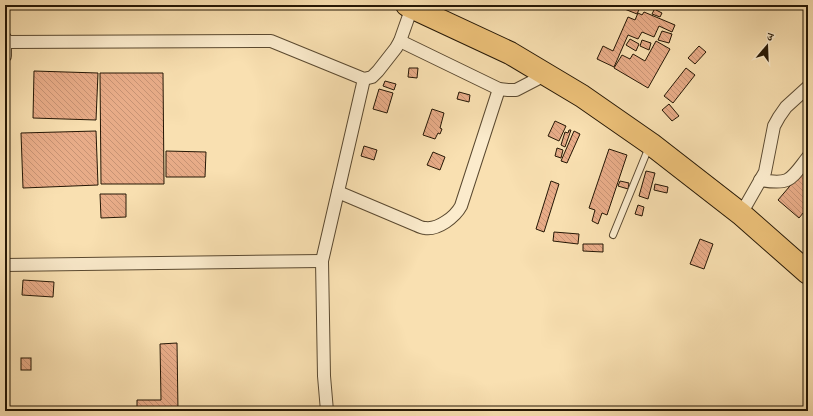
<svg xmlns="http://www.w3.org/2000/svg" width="813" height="416" viewBox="0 0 813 416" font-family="'IM FELL DW Pica','Noto Serif Devanagari',serif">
  <defs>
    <pattern id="building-back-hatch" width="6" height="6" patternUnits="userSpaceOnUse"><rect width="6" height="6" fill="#e8ac88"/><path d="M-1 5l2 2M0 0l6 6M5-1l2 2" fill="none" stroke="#c79374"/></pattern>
  </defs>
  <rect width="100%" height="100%" fill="#f9e0b1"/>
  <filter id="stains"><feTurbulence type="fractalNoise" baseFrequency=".005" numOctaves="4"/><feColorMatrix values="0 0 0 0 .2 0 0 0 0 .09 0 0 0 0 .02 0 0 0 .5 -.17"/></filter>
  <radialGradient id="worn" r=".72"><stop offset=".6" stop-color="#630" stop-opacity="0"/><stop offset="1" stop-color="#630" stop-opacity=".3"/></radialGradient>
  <g fill="url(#building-back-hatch)" stroke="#251705">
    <path d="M623 5H641L637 14 622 8Z"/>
    <path d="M650 5 657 7 656 10 662 13 660 17 652 14 654 10 648 8Z"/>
    <path d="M644 12 675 25 672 32 659 26 654 37 642 32 638 39 628 35 614 67 597 59 603 46 613 51 628 17 635 20 638 13 642 15Z"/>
    <path d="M662 31 672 34 669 43 658 40Z"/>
    <path d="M630 39 639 44 636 51 626 45Z"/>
    <path d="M642 40 651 43 649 50 640 46Z"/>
    <path d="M656 41 670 49 648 88 614 68 622 55 630 59 633 54 645 61Z"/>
    <path d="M699 46 706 52 695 64 688 58Z"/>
    <path d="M409 68H418L417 78 408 77Z"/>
    <path d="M686 68 695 75 673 103 664 96Z"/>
    <path d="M34 71 98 73 96 120 33 118Z"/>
    <path d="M100 73H163L164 184H101Z"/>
    <path d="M385 81 396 84 394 90 383 86Z"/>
    <path d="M379 89 393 93 387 113 373 109Z"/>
    <path d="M459 92 470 95 469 102 457 99Z"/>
    <path d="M669 104 679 116 672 121 662 110Z"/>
    <path d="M432 109 444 113 440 128 442 129 440 134 438 133 435 139 423 135Z"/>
    <path d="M555 121 566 126 559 141 548 136Z"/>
    <path d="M569 130H571L565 147 561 145 565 132 568 133Z"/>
    <path d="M96 131 98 185 23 188 21 133Z"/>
    <path d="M574 131 580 134 567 163 561 161Z"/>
    <path d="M364 146 377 150 374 160 361 156Z"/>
    <path d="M557 148 563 150 561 158 555 156Z"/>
    <path d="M609 149 627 155 607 215 602 213 598 224 592 221 595 210 589 208Z"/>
    <path d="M166 151 206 152 205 177H166Z"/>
    <path d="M433 152 445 157 440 170 427 165Z"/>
    <path d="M646 171 655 173 648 199 639 196Z"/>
    <path d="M801 173 808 178V207L799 218 778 200Z"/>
    <path d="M551 181 559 184 544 232 536 229Z"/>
    <path d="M620 181 629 183 628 189 618 186Z"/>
    <path d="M655 184 668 187 667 193 654 190Z"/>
    <path d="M100 194H126V217L101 218Z"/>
    <path d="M638 205 644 207 642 216 635 214Z"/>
    <path d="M554 232 579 234 578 244 553 241Z"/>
    <path d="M700 239 713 244 704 269 690 264Z"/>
    <path d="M583 244H603V252L583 251Z"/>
    <path d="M23 280 54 282 53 297 22 295Z"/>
    <path d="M177 343 178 411H137V400H161L160 344Z"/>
    <rect x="21" y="358" width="10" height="12"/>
  </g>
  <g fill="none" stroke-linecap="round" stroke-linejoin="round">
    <g stroke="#5a4930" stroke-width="8">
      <path id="lane" d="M613 235 649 147"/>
    </g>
    <g stroke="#5a4930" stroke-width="14">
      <g id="street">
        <path d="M5 38V56"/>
        <path d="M400 41 499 89 508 90H516L545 75"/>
        <path d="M5 42 271 41 364 79 372 77 378 71 396 48 400 41 412 7"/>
        <path d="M760 180C791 185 790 180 808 157"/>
        <path d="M338 192 416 225C418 226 422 228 425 228 438 230 455 217 461 206L499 89"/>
        <path d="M741 214 765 172 774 126 779 117 786 107 808 87"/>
        <path d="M5 265 322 261"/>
        <path d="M327 411 324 376 322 261 364 79"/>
      </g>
    </g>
    <g stroke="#251705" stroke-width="24">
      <path id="highway" d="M407 5 510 53 582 96 651 144 741 214 808 273"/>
    </g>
    <use href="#lane" stroke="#fbebcc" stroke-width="6"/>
    <use href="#street" stroke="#fbebcc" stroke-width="12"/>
    <use href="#highway" stroke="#ecc078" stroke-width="22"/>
  </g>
  <rect width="813" height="416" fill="none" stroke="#f9e0b1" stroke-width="20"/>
  <rect x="6" y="6" width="801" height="404" fill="none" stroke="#251705" stroke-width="2"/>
  <rect x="10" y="10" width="793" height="396" fill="none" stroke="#251705"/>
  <g transform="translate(767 46) rotate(19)" stroke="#fbebcc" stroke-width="3" paint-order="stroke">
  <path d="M0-3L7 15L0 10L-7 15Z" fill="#251705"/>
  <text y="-6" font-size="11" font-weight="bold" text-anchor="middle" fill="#251705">उ</text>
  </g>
  <rect width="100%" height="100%" filter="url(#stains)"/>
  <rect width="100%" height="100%" fill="url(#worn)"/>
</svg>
